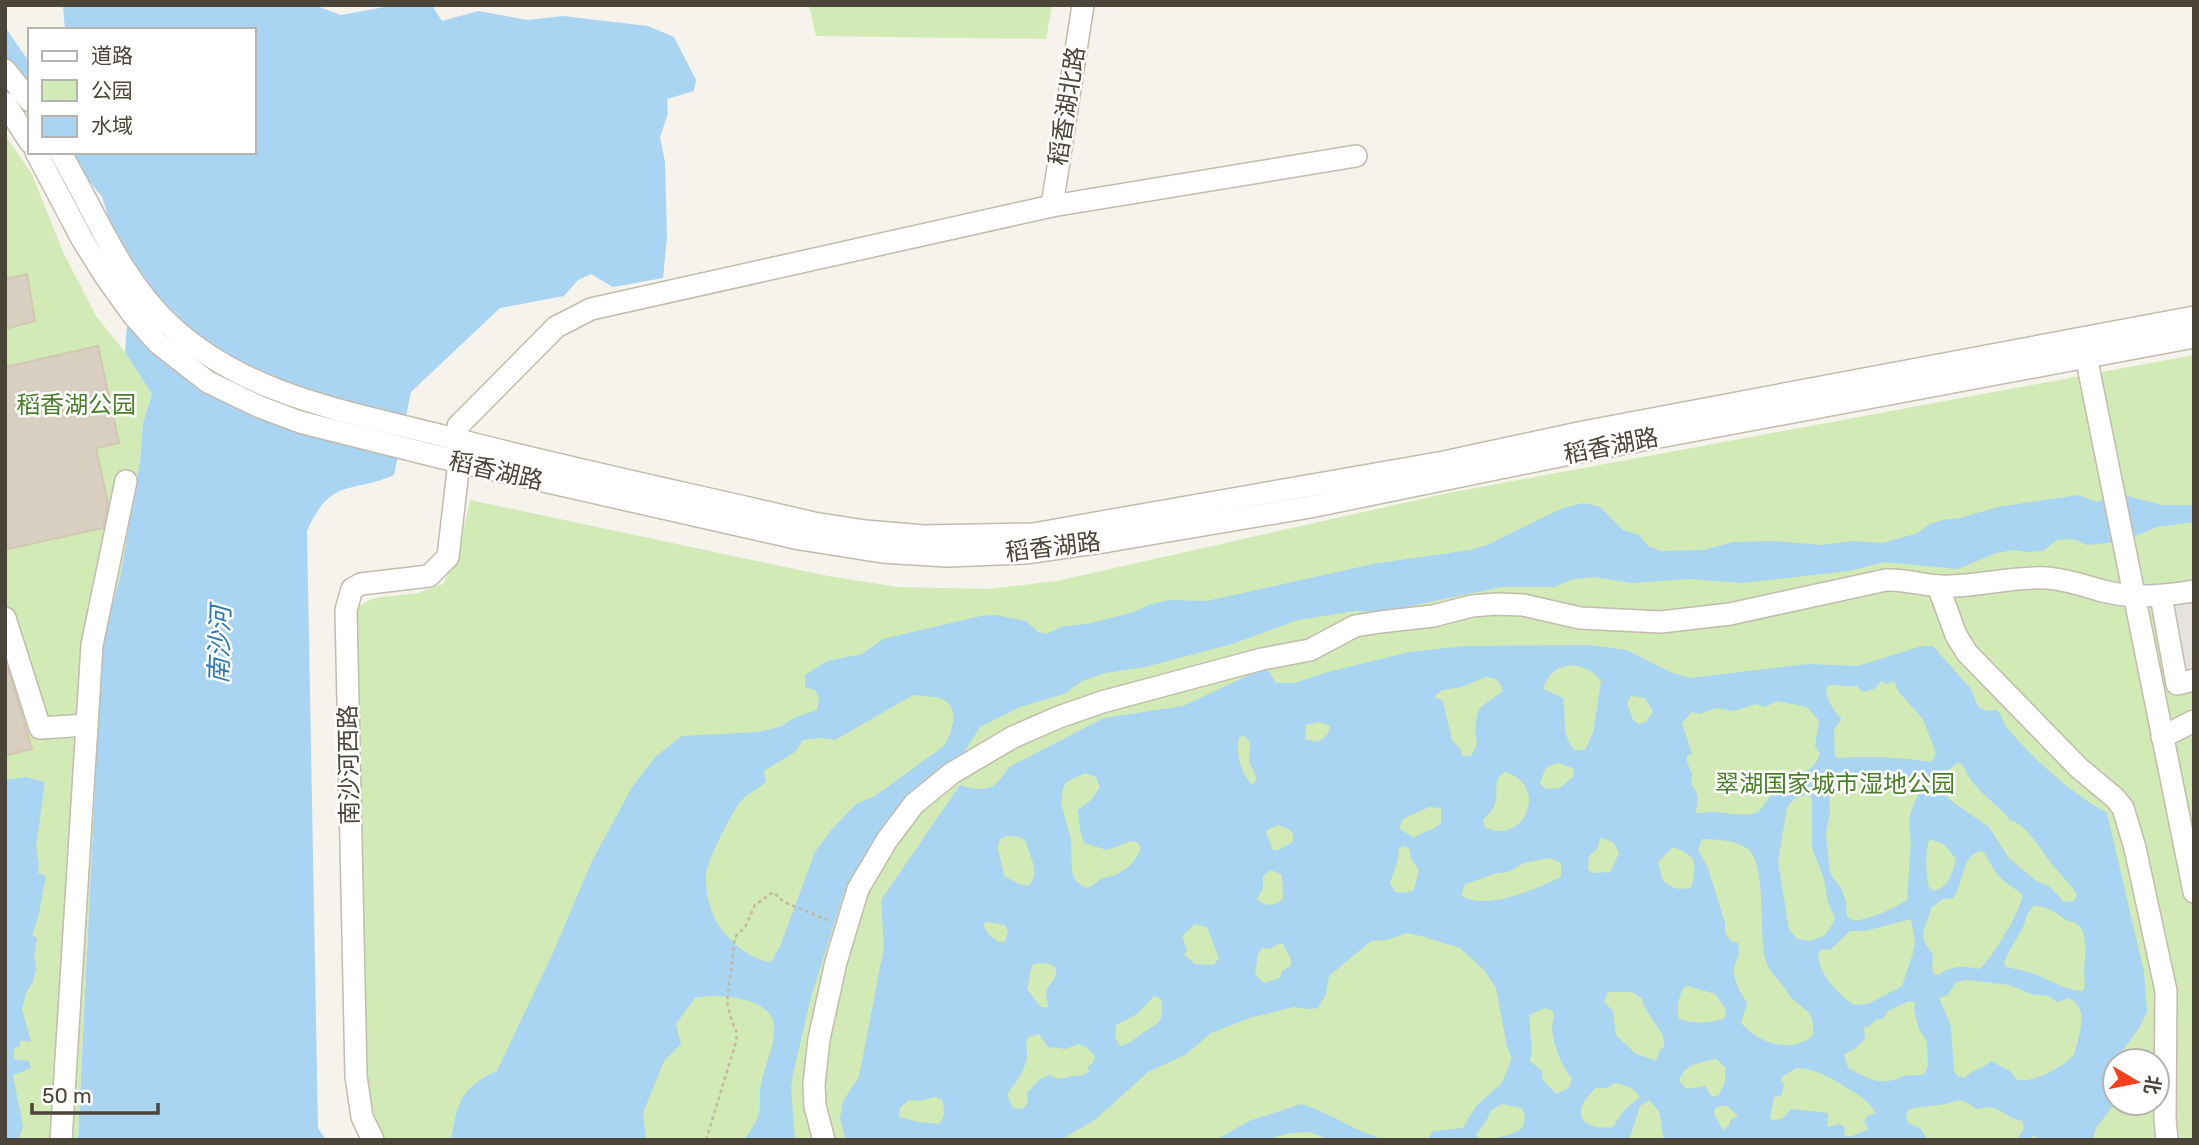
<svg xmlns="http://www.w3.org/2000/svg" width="2199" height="1145" viewBox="0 0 2199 1145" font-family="Rubik,'Noto Sans SC',sans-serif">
  <rect width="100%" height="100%" fill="#f6f3ec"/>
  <g fill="#d2eab5" fill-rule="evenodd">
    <path d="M809 5H1052L1046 39 816 36Z"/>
    <path d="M5 135 32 174 63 252 96 316 125 352 152 394 143 423 140 462 120 578 102 640 78 1140H5Z"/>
    <path d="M2194 355V1140H381L370 1116 364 1075 354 625 359 606 374 598 418 593 443 584 457 557 470 500 823 575 897 587 989 589 1057 581 1448 493ZM2115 1061H2157V1103H2115Z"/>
  </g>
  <path fill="#e5e3e0" d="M2194 597V673L2181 676 2168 602Z"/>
  <g fill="#a9d4f2" fill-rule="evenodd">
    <path d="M63 5H314L341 15 396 5 433 7 442 21 478 11 528 20 563 16 648 26 674 37 696 80 694 91 667 99 668 114 660 137 665 162 667 237 663 278 613 287 591 274 578 280 564 296 500 308 411 392 394 475C350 494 331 477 307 531L318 1128 326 1140H78L102 640 120 578 140 462 143 423 152 394 125 352 130 286 102 197 66 152H254V30H65Z"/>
    <path d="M5 27 30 63V107L5 79Z"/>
    <path d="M2120 494 2162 505H2194V522L2157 527 2131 538 2106 543 2087 545 2073 539 2057 540 2043 551 2027 552 2014 550 1996 553 1958 569 1885 562 1849 571 1743 583 1690 579 1631 583 1595 577 1574 579 1554 587H1501L1382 612 1355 611 1298 620 1232 644 1145 667 1105 673 1082 681 1064 694 1020 707 980 727 966 749 844 892 811 997 793 1074 791 1088 795 1140H744C751 1130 760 1118 760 1106 760 1098 759 1091 761 1084 764 1067 776 1043 774 1026 772 996 716 993 695 998L676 1024 681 1044 664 1061 643 1113 646 1140H451C458 1102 460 1088 497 1071L553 953 592 861 631 789 655 757 682 736 758 732 780 727 794 718 817 710 819 698 815 690 805 687V675L827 661 862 654 883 639 981 616 996 615 1026 621 1038 632 1046 634 1064 626 1087 624 1134 612 1151 604 1170 600 1207 601 1373 564 1470 550 1487 545 1563 508 1584 503 1600 507 1623 530 1639 535 1648 546 1661 551 1704 550 1733 542 1774 541 1822 545 1853 541 1883 543 1918 533 1930 524 1942 520 1960 518 1998 507 2078 495 2097 502ZM913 695C922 696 934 696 942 699 962 708 951 734 944 746L875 796 856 804 833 828 815 852 781 944 771 962C754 961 738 948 726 935 712 920 705 896 706 874 707 860 732 812 741 801 749 792 759 790 766 781L764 771 795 752 803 740 821 738 835 740Z"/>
    <path d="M1589 645 1627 650 1670 672 1691 678 1808 664 1858 666 1922 646H1933L1971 689 1978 707 1988 711 1997 710C2003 716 2002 722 2007 728 2037 762 2068 791 2107 813L2144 972 2147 1012 2139 1028 2115 1061V1103L2096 1128 2093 1140H2045L2034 1136 2025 1140H2017L2024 1128 2022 1121C2011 1119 2004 1112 1994 1108 1987 1106 1983 1109 1976 1109 1958 1094 1958 1103 1938 1105 1928 1106 1919 1107 1909 1109L1906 1116 1908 1123 1920 1128 1928 1140H1664L1659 1111 1649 1100 1640 1106 1630 1137 1626 1140H1428L1433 1131 1463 1128 1476 1106 1502 1083 1512 1058 1507 1047 1496 988 1484 970 1460 948 1421 936 1406 933 1387 940 1371 941 1329 976 1326 994 1318 1008 1310 1009 1294 1007 1250 1018 1211 1033 1185 1055 1148 1072 1095 1120 1060 1140H846L840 1119 843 1101 859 1077 884 947 881 900 960 785C986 793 995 790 1009 767L1104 718 1183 706 1266 667 1276 683H1294L1328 672 1410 652 1464 646ZM1574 665C1585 668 1594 671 1601 681L1593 733 1585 750H1575C1560 735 1567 716 1563 698L1543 689C1549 672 1556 667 1574 665ZM1485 677C1497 677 1499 681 1503 691L1481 707 1477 714 1475 731 1477 744 1471 756H1462L1461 750 1452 740 1443 701 1434 697 1442 690 1462 687ZM1882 681 1886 684 1894 681 1898 691 1923 719 1936 753 1931 762C1899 757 1870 756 1838 758L1835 756 1834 729 1840 722 1841 718C1833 710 1824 697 1827 686 1838 683 1845 688 1857 686L1862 692 1874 689ZM1631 696 1645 698 1653 712 1646 722 1639 724 1633 720 1627 703ZM1777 701 1807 707 1819 721 1815 746 1820 753C1813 777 1799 768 1783 780 1773 788 1763 811 1756 813 1742 817 1726 812 1712 812 1706 812 1702 814 1696 813 1697 802 1700 793 1691 784L1692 774 1687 762V756L1692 754 1682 723 1692 712 1700 714 1716 708 1734 711 1756 704 1765 707ZM1320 722 1330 726 1328 734 1318 742 1305 739 1306 725ZM1243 735 1250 741 1249 762 1257 778 1253 785C1240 773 1236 755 1239 738ZM1958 762C1966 767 1966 773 1971 780 1982 795 1998 805 2010 820 2027 824 2044 855 2055 868 2062 877 2072 885 2077 895L2074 901 2064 902 2050 887 2035 880 2009 858 1989 827 1954 803 1947 797 1940 783 1942 776ZM1558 763 1573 768 1574 776 1560 788 1546 789 1540 784C1544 771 1545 766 1558 763ZM1506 772C1552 788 1521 847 1485 827L1483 820C1489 813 1496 808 1496 799 1498 786 1492 779 1506 772ZM1085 773 1096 777 1100 787 1092 799 1078 810 1080 829 1084 843 1107 850 1131 841 1137 842 1141 847C1137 862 1126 870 1113 876 1109 877 1104 877 1101 879 1095 883 1094 886 1086 888L1077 882 1072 873 1071 839 1061 803 1063 789 1066 782ZM1885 775H1900L1914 780 1918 795 1912 808 1909 820 1911 841 1907 900C1893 909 1873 918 1855 921L1847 917 1846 901 1841 888 1831 875 1829 864 1826 834 1830 812 1829 790C1841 777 1867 778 1885 775ZM1806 794 1812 798V848L1824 879 1828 903 1835 918 1833 924 1824 936 1810 941 1797 939 1789 929 1778 861 1787 807 1794 799ZM1429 807 1441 808V823C1433 831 1423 831 1414 838L1399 828 1403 819ZM1278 825 1289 829 1293 834V842L1278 850H1273L1266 833 1267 830ZM1007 836 1020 837 1026 841C1028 856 1042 871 1029 885H1021L1004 876 998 848 1000 839ZM1601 837 1614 843 1619 853 1610 872 1592 873 1588 869 1589 856 1597 849ZM1702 839C1718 840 1736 839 1749 850 1767 868 1758 935 1766 961 1770 975 1784 983 1790 996 1804 1013 1814 1006 1813 1035 1792 1055 1758 1043 1741 1023L1747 1003C1741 993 1734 983 1734 971 1734 959 1742 957 1738 943L1731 941 1725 933V923L1708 868 1698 850ZM1929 839 1944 844 1956 859C1953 872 1949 887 1934 891L1929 888C1926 874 1925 853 1929 839ZM1402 846 1409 848 1411 859 1419 870 1414 890 1405 893 1395 892 1390 883 1398 860 1399 849ZM1673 847C1700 858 1695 862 1692 887 1680 891 1673 889 1663 881L1658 862ZM1982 851C1989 858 1992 869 1999 876 2007 885 2015 888 2023 895 2021 909 1991 962 1979 969 1966 966 1950 965 1939 975L1934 974 1932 968 1933 954C1915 932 1926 932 1931 908L1943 899 1953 898C1964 885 1961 853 1982 851ZM1550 858 1561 863V877C1535 889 1489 911 1461 896L1465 884 1497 873 1508 872 1524 863ZM1271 870 1282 875 1283 898C1277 907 1263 907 1257 899L1263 889V876ZM2034 906C2047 905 2057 914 2068 921 2092 922 2084 959 2084 975 2085 982 2086 984 2083 991 2064 991 2047 978 2029 972 2022 970 2014 969 2006 967L2004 962C2008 952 2015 941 2021 931 2027 922 2023 916 2034 906ZM1911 919 1915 942 1913 953 1902 986 1868 1004 1854 1005C1838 994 1815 971 1819 951L1822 949 1830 950 1850 931H1865ZM987 922 1005 925 1008 931 1005 942C995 943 986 933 983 924ZM1195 924 1207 927 1219 958 1214 965 1195 964 1184 955 1187 950 1182 936ZM1280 943 1283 944 1291 959V966L1282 971 1280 978 1264 983 1255 974 1258 954 1262 948 1270 949ZM1041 963 1050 964 1056 968C1057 979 1052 981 1047 989 1045 995 1048 1001 1048 1007H1041L1027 989 1032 965ZM1968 980 2010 985 2031 994 2048 996 2058 1002 2069 998C2091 1008 2078 1038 2074 1055 2062 1068 2034 1083 2017 1080L2010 1071 1991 1061C1983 1069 1972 1069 1965 1078L1957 1076 1954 1071 1951 1026 1939 998 1948 995 1956 982ZM1688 986 1715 994 1726 1009 1725 1018C1710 1024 1694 1024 1679 1019 1676 1009 1679 997 1683 988ZM1608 992H1632L1642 999C1647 1020 1666 1028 1664 1047L1660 1050 1656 1061 1635 1053 1616 1035 1613 1011 1604 1002ZM1154 996 1161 999C1165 1026 1157 1022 1140 1035 1133 1040 1130 1044 1120 1046L1115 1037 1116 1025 1137 1014ZM1909 1001 1915 1003 1914 1009 1919 1029 1927 1042 1928 1066 1925 1074C1917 1076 1908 1074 1902 1077 1880 1087 1867 1078 1848 1068L1844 1054 1855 1049 1865 1039 1864 1027 1869 1026 1877 1019H1883L1888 1011ZM1545 1008 1553 1011C1555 1018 1552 1021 1552 1028 1552 1041 1563 1070 1572 1078L1569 1088 1556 1094 1542 1079 1543 1072 1530 1061 1532 1050 1529 1015ZM1039 1034 1048 1047 1066 1049 1078 1044 1086 1047 1095 1056 1094 1061 1087 1068 1090 1071 1082 1076C1070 1073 1060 1084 1050 1075L1040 1079 1027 1093 1028 1103 1022 1109 1013 1108 1007 1094C1016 1083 1026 1069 1027 1055 1027 1047 1025 1044 1028 1037ZM1716 1059 1725 1067V1082L1719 1095 1712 1097 1705 1086 1687 1089 1679 1081C1685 1063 1700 1063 1716 1059ZM1796 1068C1819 1069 1832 1079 1852 1091 1863 1098 1869 1102 1876 1113L1867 1116 1864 1122 1869 1129 1850 1137 1844 1135 1845 1128 1840 1124 1827 1127 1828 1113 1791 1109 1782 1119 1772 1120 1770 1117 1774 1097 1781 1096 1784 1085 1781 1081 1782 1077ZM1614 1083C1625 1085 1634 1087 1640 1097L1624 1110 1613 1127C1579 1131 1570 1111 1596 1088H1607ZM934 1097 942 1099C944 1109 946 1116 939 1124L918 1122 899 1117 900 1108 909 1100 921 1101ZM1502 1104 1522 1108 1525 1116 1523 1127C1511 1137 1494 1139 1479 1138L1476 1136C1481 1125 1487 1124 1490 1111ZM1726 1105 1738 1116 1731 1119 1729 1126 1723 1130 1714 1114 1715 1108Z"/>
    <path d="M26 777 45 782 36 847 39 864 38 873 46 876 38 918 32 935 37 938 34 956 36 968 33 982 26 993 22 1009 31 1042 21 1040 19 1047H15L13 1059 29 1061 31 1068 13 1075 23 1127 18 1140H5V780Z"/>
    <path d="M1301 1104C1332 1113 1356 1133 1387 1140H1330L1310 1132 1291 1133 1263 1140H1216L1249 1121Z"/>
  </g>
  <g fill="#d8cfc1" stroke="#d3c7b4" stroke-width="2">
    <path d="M27 274 35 321 5 329V279Z"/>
    <path d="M98 346 119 443 96 448 108 503 103 528 8 549 5 535V367Z"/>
    <path d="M8 669 32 749 5 756V670Z"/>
  </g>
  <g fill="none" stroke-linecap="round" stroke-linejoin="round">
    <g stroke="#c2bbae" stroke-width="24">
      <g id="minor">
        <path d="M5 70 30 101"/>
        <path d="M5 103 30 142"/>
        <path d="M36 152 82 239 105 276 133 315 158 343 208 382 260 407 300 422 459 462 800 539 882 552 947 556 1025 553 1109 541 1310 507 1584 451 2194 337"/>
        <path d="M60 152C94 210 120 279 171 326 247 396 346 411 443 436 566 468 690 494 814 523L865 531 924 536 1033 534 1444 462 1583 432 2194 317"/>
        <path d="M1052 206 1083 5"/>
        <path d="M2086 356 2194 892"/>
        <path d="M1938 586 1956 635 1967 653 2079 768 2115 798 2123 808 2135 848 2166 991 2165 1119 2167 1140"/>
        <path d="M2161 596 2177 684 2194 680"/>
        <path d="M5 618 40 728 87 725"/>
        <path d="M2162 737 2194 721"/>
        <path d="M61 1140 92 645 126 481"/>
        <path d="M373 1140 362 1117 356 1076 346 610 352 589 361 584 429 576 448 557 459 462 458 426 556 327 591 309 1052 206 1356 156"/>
        <path d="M824 1140 815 1106 814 1084 819 1039 836 962 858 889 887 840 914 804 952 773 1013 737 1059 717 1102 702 1262 659 1310 650 1355 626 1380 622 1433 616 1472 606 1496 604 1523 605 1580 618 1661 622 1730 614 1886 580C1905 579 1921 585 1939 586 1975 588 2010 576 2046 578 2066 579 2084 586 2103 591 2134 599 2163 596 2194 591"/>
      </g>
    </g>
    <path stroke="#c4b79f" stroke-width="2.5" stroke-dasharray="3.5 3.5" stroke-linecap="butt" d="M706 1140 736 1042 737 1033 732 1022 727 1002 735 937 745 927 755 905 773 892 784 902 830 921"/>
    <use href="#minor" stroke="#fff" stroke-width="21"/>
  </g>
  <g text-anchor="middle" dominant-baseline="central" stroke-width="5" stroke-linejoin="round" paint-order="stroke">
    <g font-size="24" fill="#4b4439" stroke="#fff">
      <text transform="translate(1067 106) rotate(-81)">稻香湖北路</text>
      <text transform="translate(1611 446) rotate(-11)">稻香湖路</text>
      <text transform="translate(496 471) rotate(13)">稻香湖路</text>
      <text transform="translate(1053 547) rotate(-7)">稻香湖路</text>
      <text transform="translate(349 765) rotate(-91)">南沙河西路</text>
    </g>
    <g font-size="24" fill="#4a7f2a" stroke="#fff">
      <text x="76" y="405">稻香湖公园</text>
      <text x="1835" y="784">翠湖国家城市湿地公园</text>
    </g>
    <g font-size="26" font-style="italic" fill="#2e7ab2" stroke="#fff">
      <text transform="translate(220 645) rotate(-88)">南沙河</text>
    </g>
  </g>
  <rect width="2199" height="1145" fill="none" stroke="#4b4439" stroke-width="14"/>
  <rect x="28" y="28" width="228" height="126" fill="#ffffff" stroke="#b7b4b0" stroke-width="2"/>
  <rect x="42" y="51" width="35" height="10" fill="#ffffff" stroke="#b7b4b0" stroke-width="2"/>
  <text x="91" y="63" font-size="21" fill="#4b4439">道路</text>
  <rect x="42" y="80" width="35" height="21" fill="#d2eab5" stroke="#b7b4b0" stroke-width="2"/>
  <text x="91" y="98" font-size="21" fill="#4b4439">公园</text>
  <rect x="42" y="116" width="35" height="21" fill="#a9d4f2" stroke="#b7b4b0" stroke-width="2"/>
  <text x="91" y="133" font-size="21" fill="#4b4439">水域</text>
  <g transform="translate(2136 1082) rotate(100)"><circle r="33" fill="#ffffff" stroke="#b7b4b0" stroke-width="2"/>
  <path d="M0-5L12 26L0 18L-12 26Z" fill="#fc3f1d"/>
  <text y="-10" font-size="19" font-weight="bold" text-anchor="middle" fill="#4b4439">北</text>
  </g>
  <path d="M32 1103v10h126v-10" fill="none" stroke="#4b4439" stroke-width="3.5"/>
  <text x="42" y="1103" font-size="21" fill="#4b4439" stroke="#ffffff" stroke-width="5" paint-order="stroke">50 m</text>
</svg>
